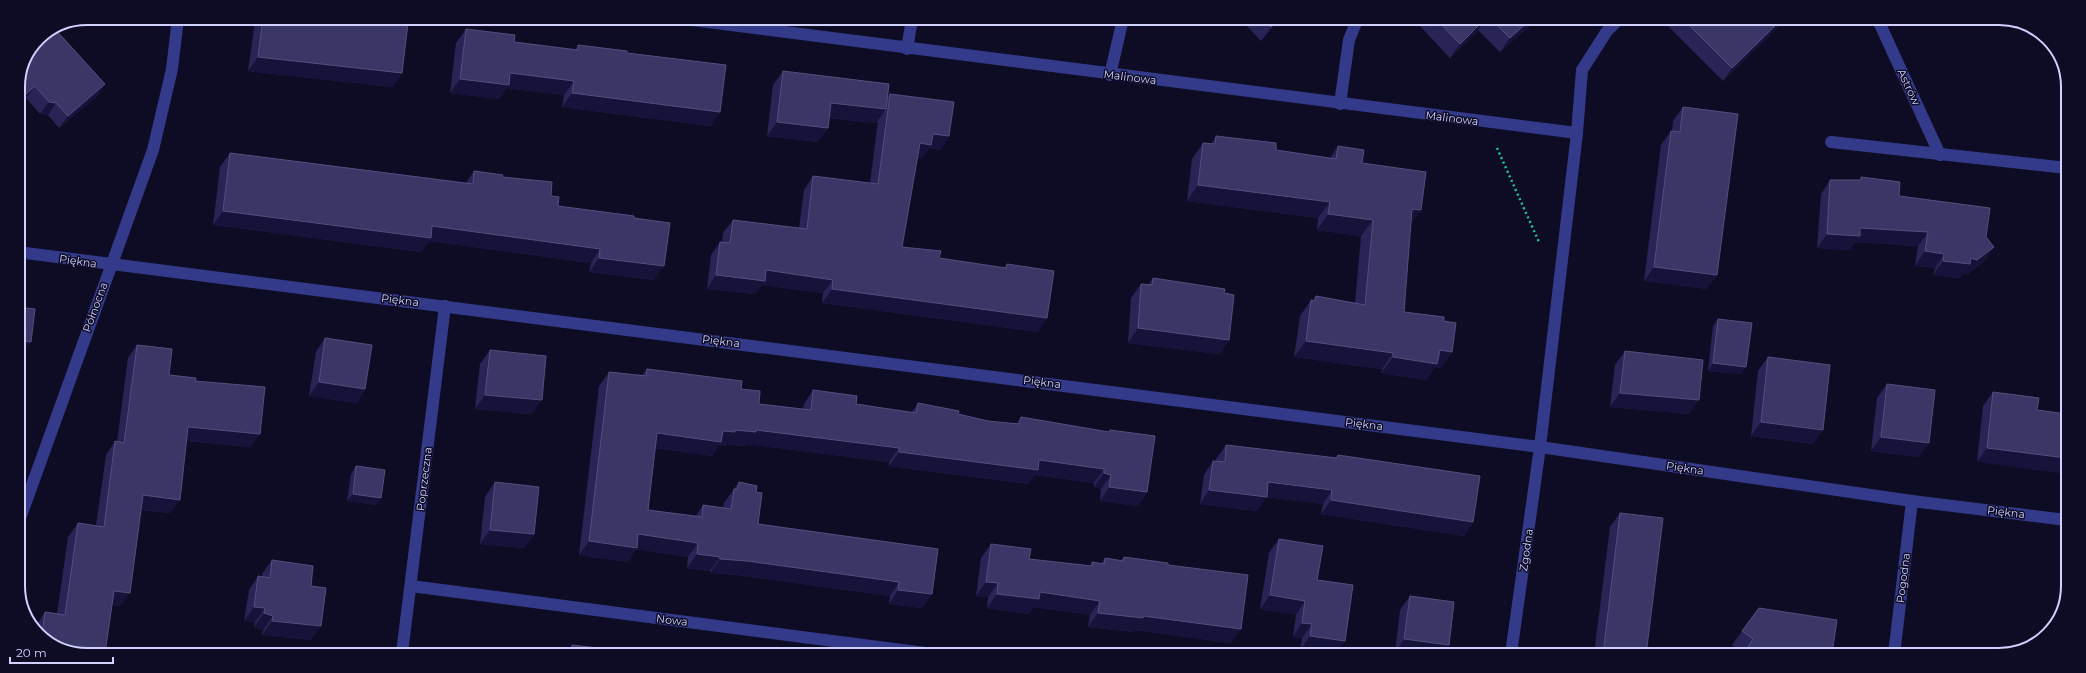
<svg xmlns="http://www.w3.org/2000/svg" width="2086" height="673" viewBox="0 0 2086 673" font-family="Montserrat,sans-serif">
  <rect width="100%" height="100%" fill="#0e0c25"/>
  <g fill="none" stroke-linecap="round" stroke-linejoin="round">
    <path stroke="#23c0a4" stroke-width="2.5" stroke-dasharray="2 3" stroke-linecap="butt" d="M1497 148 1539 242"/>
    <g stroke="#333a89" stroke-width="12">
      <path d="M907 49 912 19"/>
      <path d="M1340 104 1349 40 1357 20"/>
    </g>
    <g stroke="#333a89" stroke-width="12">
      <path d="M684 19 1577 133 1540 447 1511 654"/>
      <path d="M1878 20 1940 155"/>
      <path d="M1110 75 1123 19"/>
      <path d="M1577 133 1582 70 1607 31 1618 20"/>
      <path d="M1831 142 2067 168"/>
      <path d="M18 252 1540 447 1912 501 2066 520"/>
      <path d="M18 524 153 150 172 69 178 18"/>
      <path d="M411 586 933 654"/>
      <path d="M402 653 445 306"/>
      <path d="M1894 655 1912 501"/>
    </g>
  </g>
  <g fill="#282455">
    <path d="M257 18H354L358 19 359 18H371L402 73 392 87 248 71 255 21Z"/>
    <path d="M1240 19 1279 20 1261 41Z"/>
    <path d="M1424 20H1537L1500 52 1478 30 1450 58 1420 26Z"/>
    <path d="M1662 20H1785L1723 81Z"/>
    <path d="M466 29 514 42 575 50 578 45 627 53 720 112 711 126 562 107 564 95 506 88 499 99 450 93 456 43Z"/>
    <path d="M23 61 105 84 96 97 59 128 48 115 40 114 26 98Z"/>
    <path d="M783 71 888 96 890 94 949 136 940 150 929 148 922 158H917L902 247 939 258 1004 268 1007 264 1038 332 822 303 823 293 762 285 755 294 707 289 711 255 720 242H722L723 233 733 220 799 228 804 190 813 176 870 183 878 121 876 123 829 118 818 142 767 136 773 85Z"/>
    <path d="M1683 107 1707 289 1644 281 1661 145 1671 131H1672L1673 121Z"/>
    <path d="M1216 136 1276 150 1330 158 1338 146 1362 163 1411 224 1404 312 1444 321 1452 352 1440 368 1435 367 1426 380 1381 373 1382 369 1294 357 1300 316 1311 300H1313L1316 296 1355 303 1361 236 1317 230 1318 218 1187 201 1192 159 1203 143 1211 144Z"/>
    <path d="M230 153 466 183 474 171 502 177 551 196 558 206 634 218 654 280 589 272 591 263 429 241 421 252 213 225 220 167Z"/>
    <path d="M1861 177 1986 237 1994 247 1984 261 1968 274 1964 273 1960 278 1933 275 1935 268 1915 266 1918 246 1855 242 1850 250 1817 248 1821 194 1830 180H1860Z"/>
    <path d="M1153 278 1224 293 1229 340 1219 354 1128 343 1131 298 1141 284H1149Z"/>
    <path d="M1718 319 1741 374 1708 371 1713 326Z"/>
    <path d="M325 338 365 389 356 403 309 396 316 352Z"/>
    <path d="M137 345 169 375 195 381 260 434 250 447 186 441 170 513 141 510 120 606 112 605 69 653 35 630 36 626 45 612 57 614 68 537 78 523 96 526 106 455 115 441 117 442 128 358Z"/>
    <path d="M490 350 532 414 475 409 480 364Z"/>
    <path d="M1625 351 1689 414 1610 407 1615 365Z"/>
    <path d="M1768 357 1813 444 1751 436 1758 371Z"/>
    <path d="M647 369 741 389 759 404 803 409 804 404 813 390 856 404 911 413 918 403 958 414 988 421 1016 424 1021 417 1108 432 1110 430 1147 492 1138 506 1100 501 1101 489 1094 487V483L1035 475 1028 484 889 466V462L747 444 746 446 727 444 725 446 719 445 712 456 655 448 648 510 696 516 703 505 723 508 724 503 739 482 756 492 758 524 932 594 922 608 889 604 890 596 737 575 710 573V571L687 568 688 557 636 549 627 562 579 555 599 386 609 372 642 375Z"/>
    <path d="M1887 384 1919 457 1871 451 1877 398Z"/>
    <path d="M1993 392 2039 398 1977 462 1983 406Z"/>
    <path d="M1226 445 1335 458 1338 455 1473 522 1464 536 1321 514 1323 504 1266 497 1257 511 1200 504 1204 475 1213 461H1216V459Z"/>
    <path d="M356 466 376 505 347 501 351 474Z"/>
    <path d="M495 482 534 534 524 548 480 544 485 497Z"/>
    <path d="M1620 513 1646 655 1594 654 1610 527Z"/>
    <path d="M1279 539 1317 580 1345 641 1336 654H1329L1300 650 1302 638 1293 637 1296 615 1260 609 1269 553Z"/>
    <path d="M991 544 1029 559 1090 566 1092 562 1101 564 1105 558 1121 560 1124 557 1168 565 1231 643 1134 630 1133 632 1088 627 1090 615 1034 607 1029 614 987 608 988 597 976 596 981 558Z"/>
    <path d="M272 560 311 586V640L262 635 263 630 254 627 255 622 244 621 249 590 258 576 262 577V574Z"/>
    <path d="M1410 596 1449 645 1442 654H1402L1395 653 1400 610Z"/>
    <path d="M1759 608 1831 655H1742L1743 653 1732 645Z"/>
    <path d="M572 645 598 653H566Z"/>
  </g>
  <g fill="#16133a">
    <path d="M1277 19 1279 20 1261 41 1271 27Z"/>
    <path d="M1484 20H1485L1478 30 1450 58 1460 44Z"/>
    <path d="M1530 20H1537L1500 52 1510 38Z"/>
    <path d="M1781 20H1785L1723 81 1732 68Z"/>
    <path d="M258 57 402 73 392 87 248 71Z"/>
    <path d="M510 73 574 81 564 95 506 88 499 99 450 93 460 79Z"/>
    <path d="M105 84 96 97 59 128 68 116Z"/>
    <path d="M35 86 26 98 18 105V101Z"/>
    <path d="M572 93 720 112 711 126 562 107Z"/>
    <path d="M49 102 56 103 48 115 40 114Z"/>
    <path d="M831 103 886 109 876 123 821 117Z"/>
    <path d="M777 122 828 128 818 142 767 136Z"/>
    <path d="M933 134 949 136 940 150 929 148 922 158 910 157 920 143Z"/>
    <path d="M1198 185 1330 202 1318 218 1187 201Z"/>
    <path d="M1412 209 1421 210 1410 226Z"/>
    <path d="M223 211 432 226 600 249 591 263 429 241 421 252 213 225Z"/>
    <path d="M1328 214 1373 220 1361 236 1317 230Z"/>
    <path d="M1860 228 1928 232 1918 246 1855 242 1850 250 1817 248 1827 234Z"/>
    <path d="M1994 247 1984 261 1968 274 1964 273 1960 278 1933 275 1943 261 1971 258Z"/>
    <path d="M1925 251 1944 254 1935 268 1915 266Z"/>
    <path d="M599 258 664 266 654 280 589 272Z"/>
    <path d="M1654 267 1717 275 1707 289 1644 281Z"/>
    <path d="M766 270 833 280 823 293 762 285 755 294 707 289 716 275Z"/>
    <path d="M832 289 1047 318 1038 332 822 303Z"/>
    <path d="M1138 328 1229 340 1219 354 1128 343Z"/>
    <path d="M23 341 31 342 21 356Z"/>
    <path d="M1306 341 1393 353 1382 369 1294 357Z"/>
    <path d="M1440 350 1452 352 1440 368 1435 367 1426 380 1381 373 1393 357Z"/>
    <path d="M18 361H21L18 366Z"/>
    <path d="M1713 363 1746 367 1741 374 1708 371Z"/>
    <path d="M319 382 365 389 356 403 309 396Z"/>
    <path d="M1620 393 1699 400 1689 414 1610 407Z"/>
    <path d="M485 395 542 400 532 414 475 409Z"/>
    <path d="M1761 422 1823 430 1813 444 1751 436Z"/>
    <path d="M188 427 260 434 250 447 179 440Z"/>
    <path d="M735 430H756L899 448 889 462 747 444 746 446 727 444 725 446 719 445 712 456 647 447 657 433Z"/>
    <path d="M1881 437 1929 443 1919 457 1871 451Z"/>
    <path d="M1987 448 2066 458V474L1977 462Z"/>
    <path d="M899 452 1039 460 1104 469 1094 483 1035 475 1028 484 889 466Z"/>
    <path d="M1104 473 1111 475 1101 489 1094 487Z"/>
    <path d="M1268 482 1332 490 1323 504 1266 497 1257 511 1200 504 1209 490Z"/>
    <path d="M1109 487 1147 492 1138 506 1100 501Z"/>
    <path d="M353 494 381 498 376 505 347 501Z"/>
    <path d="M143 495 180 500 170 513 134 509Z"/>
    <path d="M1331 500 1473 522 1464 536 1321 514Z"/>
    <path d="M490 530 534 534 524 548 480 544Z"/>
    <path d="M638 534 698 543 688 557 636 549 627 562 579 555 589 541Z"/>
    <path d="M697 554 720 557 710 571 687 568Z"/>
    <path d="M720 559 747 561 899 582 890 596 737 575 710 573Z"/>
    <path d="M986 582 998 583 988 597 976 596Z"/>
    <path d="M898 590 932 594 922 608 889 604Z"/>
    <path d="M114 591 130 593 120 606 105 604Z"/>
    <path d="M1040 592 1100 601 1090 615 1034 607 1029 614 987 608 997 594Z"/>
    <path d="M1270 595 1305 601 1296 615 1260 609Z"/>
    <path d="M254 607 265 608 255 622 244 621Z"/>
    <path d="M264 613 273 616 263 630 254 627Z"/>
    <path d="M1098 613 1143 616 1241 629 1231 643 1134 630 1133 632 1088 627Z"/>
    <path d="M272 621 321 626 311 640 262 635Z"/>
    <path d="M1302 623 1312 624 1302 638 1293 637Z"/>
    <path d="M1310 636 1345 641 1336 654H1329L1300 650Z"/>
    <path d="M1404 639 1449 645 1442 654H1402L1395 653Z"/>
    <path d="M1811 649 1832 653 1831 655H1807Z"/>
  </g>
  <g fill="#3a3767" stroke="#524f7f">
    <path d="M263 18H354L359 19 360 18H371L408 23 402 73 258 57Z"/>
    <path d="M1263 19H1277L1271 27Z"/>
    <path d="M1437 20H1484L1460 44Z"/>
    <path d="M1492 20H1530L1510 38Z"/>
    <path d="M1684 20H1781L1732 68Z"/>
    <path d="M54 28 105 84 68 116 56 103 49 102 35 86 18 101V87L23 61 38 38Z"/>
    <path d="M466 29 515 35 514 42 578 50V45L627 51V53L726 65 720 112 572 93 574 81 510 73 509 85 460 79Z"/>
    <path d="M783 71 889 84 886 109 831 103 828 128 777 122Z"/>
    <path d="M890 94 954 102 949 136 933 134 931 145 920 143 902 247 941 251 939 258 1006 268 1007 264 1054 271 1047 318 832 289 833 280 766 270 765 281 716 275 720 242 730 243 733 220 807 229 813 176 878 184Z"/>
    <path d="M1683 107 1738 114 1717 275 1654 267 1671 131 1680 132Z"/>
    <path d="M1216 136 1276 143V150L1336 159 1338 146 1364 150 1362 163 1426 172 1421 210 1412 209 1404 312 1444 317V321L1456 323 1452 352 1440 350 1437 364 1393 357V353L1306 341 1311 300 1315 301 1316 296 1365 305 1373 220 1328 214 1330 202 1198 185 1203 143 1215 144Z"/>
    <path d="M230 153 473 184 474 171 503 175 502 177 552 182 551 196 559 197 558 206 634 216V218L670 223 664 266 599 258 600 249 432 226 431 238 223 211Z"/>
    <path d="M1861 177 1900 182 1899 196 1990 208 1986 237 1994 247 1977 260 1971 258 1970 264 1943 261 1944 254 1925 251 1928 232 1860 228V236L1827 234 1830 180H1861Z"/>
    <path d="M1153 278 1225 289 1224 293 1234 295 1229 340 1138 328 1141 284 1152 285Z"/>
    <path d="M18 307 35 309 31 342 23 341 21 361H18Z"/>
    <path d="M1718 319 1752 323 1746 367 1713 363Z"/>
    <path d="M325 338 372 345 365 389 319 382Z"/>
    <path d="M137 345 172 349 169 375 196 378 195 381 265 387 260 434 188 427 180 500 143 495 130 593 114 591 105 653H69L42 635 45 612 65 615 78 523 104 527 115 441 124 443Z"/>
    <path d="M490 350 546 356 542 400 485 395Z"/>
    <path d="M1625 351 1703 360 1699 400 1620 393Z"/>
    <path d="M1768 357 1830 365 1823 430 1761 422Z"/>
    <path d="M647 369 742 381 741 389 760 391 759 404 811 410 813 390 857 396 856 404 916 413 918 403 959 411 958 414 988 421 1019 424 1021 417 1109 432 1110 430 1155 436 1147 492 1109 487 1111 475 1104 473V469L1039 460 1038 470 899 452V448L756 430V432L735 430V432L723 431 721 442 657 433 648 510 702 517 703 505 731 509 734 489H737L739 482 757 486 756 492 762 493 758 524 938 549 932 594 898 590 899 582 747 561 720 559V557L697 554 698 543 638 534 637 548 589 541 609 372 646 376Z"/>
    <path d="M1887 384 1935 390 1929 443 1881 437Z"/>
    <path d="M1993 392 2039 398 2037 410 2066 414V458L1987 448Z"/>
    <path d="M1226 445 1337 458 1338 455 1480 476 1473 522 1331 500 1332 490 1268 482 1267 497 1209 490 1213 461 1225 462Z"/>
    <path d="M356 466 385 470 381 498 353 494Z"/>
    <path d="M495 482 539 487 534 534 490 530Z"/>
    <path d="M1620 513 1663 518 1646 655 1603 654Z"/>
    <path d="M1279 539 1323 546 1317 580 1353 585 1345 641 1310 636 1312 624 1302 623 1305 601 1270 595Z"/>
    <path d="M991 544 1031 549 1029 559 1092 566V562L1104 564 1105 558 1123 561 1124 557 1168 563V565L1248 575 1241 629 1143 616V618L1098 613 1100 601 1040 592 1039 599 997 594 998 583 986 582Z"/>
    <path d="M272 560 313 566 311 586 326 588 321 626 272 621 273 616 264 613 265 608 254 607 258 576 270 578Z"/>
    <path d="M1410 596 1454 602 1449 645 1404 639Z"/>
    <path d="M1759 608 1837 620 1832 653 1811 649 1807 655H1800L1797 653 1796 655H1746L1744 653 1753 639 1742 631Z"/>
    <path d="M572 645 598 648V653H571Z"/>
    <path d="M306 652 317 653H306Z"/>
  </g>
  <g text-anchor="middle" dominant-baseline="central" stroke-width="3" stroke-linejoin="round" paint-order="stroke">
    <g font-size="11" fill="#d1d1ff" stroke="#0e0c25">
      <text transform="translate(1130 77) rotate(7)">Malinowa</text>
      <text transform="translate(1909 87) rotate(65)">Astrów</text>
      <text transform="translate(1452 118) rotate(7)">Malinowa</text>
      <text transform="translate(78 261) rotate(8)">Piękna</text>
      <text transform="translate(400 300) rotate(7)">Piękna</text>
      <text transform="translate(95 307) rotate(-70)">Północna</text>
      <text transform="translate(721 341) rotate(7)">Piękna</text>
      <text transform="translate(1042 382) rotate(7)">Piękna</text>
      <text transform="translate(1364 424) rotate(7)">Piękna</text>
      <text transform="translate(1685 468) rotate(8)">Piękna</text>
      <text transform="translate(424 479) rotate(-83)">Poprzeczna</text>
      <text transform="translate(2006 512) rotate(7)">Piękna</text>
      <text transform="translate(1526 550) rotate(-82)">Zgodna</text>
      <text transform="translate(1903 578) rotate(-83)">Pogodna</text>
      <text transform="translate(672 620) rotate(7)">Nowa</text>
    </g>
  </g>
  <path d="M0 0H2086V673H0ZM87 25H1999A62 62 0 0 1 2061 87V586A62 62 0 0 1 1999 648H87A62 62 0 0 1 25 586V87A62 62 0 0 1 87 25Z" fill="#0e0c25" fill-rule="evenodd"/>
  <path fill="none" stroke="#d1d1ff" stroke-width="2" d="M87 25H1999A62 62 0 0 1 2061 87V586A62 62 0 0 1 1999 648H87A62 62 0 0 1 25 586V87A62 62 0 0 1 87 25Z"/>
  <path d="M10 657v6h103v-6" fill="none" stroke="#d1d1ff" stroke-width="2"/>
  <text x="16" y="657" font-size="12" fill="#d1d1ff" stroke="#0e0c25" stroke-width="3" paint-order="stroke">20 m</text>
</svg>
